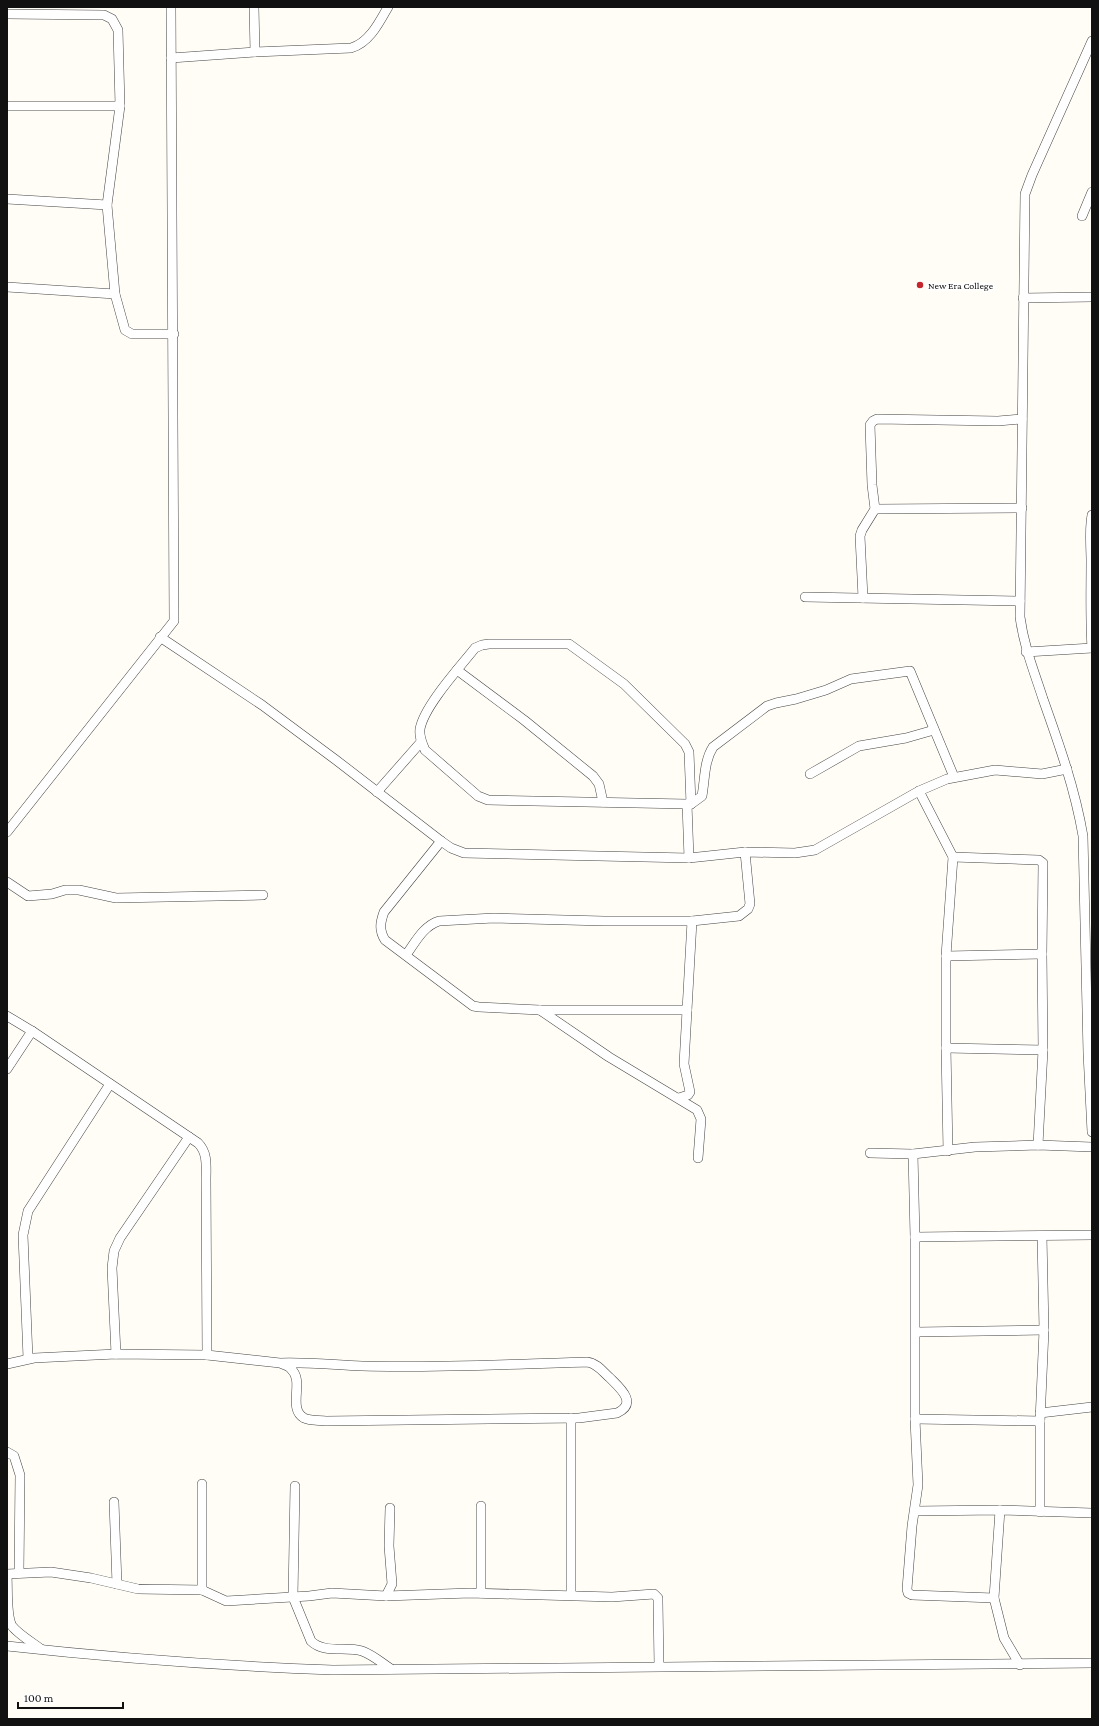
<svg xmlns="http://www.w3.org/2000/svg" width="1099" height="1726" viewBox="0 0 1099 1726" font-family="'Crimson Pro',serif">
  <rect width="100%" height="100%" fill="#fffdf5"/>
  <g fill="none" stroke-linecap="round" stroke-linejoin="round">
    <g stroke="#444" stroke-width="10">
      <g id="minor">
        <path d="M254 7 255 52"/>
        <path d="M7 14 104 15 112 19 118 30 120 106 107 205 115 294 125 330 132 334H174"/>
        <path d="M1092 41 1032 175 1025 194 1020 617C1024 647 1034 671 1043 699 1059 744 1075 789 1083 836L1088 1053 1092 1132"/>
        <path d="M171 58 255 52 351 48C369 43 379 23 388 7"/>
        <path d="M7 106H120"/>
        <path d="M7 199 107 205"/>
        <path d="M1082 216 1092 192"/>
        <path d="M7 287 115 294"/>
        <path d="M1023 298 1092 297"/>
        <path d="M875 509 1022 508"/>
        <path d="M805 597 1020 601"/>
        <path d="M863 598 860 536 862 530 875 509 872 485 870 425 873 421 877 419 998 421 1022 419"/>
        <path d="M160 637 262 705 336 760 441 841 451 848 464 853 689 858 745 852 795 853 815 850 919 791 947 779 995 770 1042 774 1067 769"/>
        <path d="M1092 648C1090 618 1091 590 1091 561 1091 546 1089 530 1092 515"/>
        <path d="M1026 652 1092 648"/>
        <path d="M457 670 524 720 593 776 599 784 603 802"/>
        <path d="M810 774 859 746 906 738 934 730"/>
        <path d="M919 791 953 857 946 956V1048L948 1151"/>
        <path d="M377 792 421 742"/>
        <path d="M687 804 488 800 478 796 425 750C422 743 419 737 420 729 424 706 460 667 475 648L482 645 489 644H569L624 684 685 744 689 752 691 804"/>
        <path d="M7 832 174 621 171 7"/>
        <path d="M441 841 384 912C380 923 379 930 385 940L473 1006 479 1007 540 1010H687"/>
        <path d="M953 857 1039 860 1043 863 1042 954 1043 1050 1038 1145"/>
        <path d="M689 858 687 804H691L702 796C705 779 704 761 713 747L767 706 776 703 796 699 826 690 851 679 910 671 954 777"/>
        <path d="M7 882 28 896 52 894 65 890H79L116 898 263 895"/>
        <path d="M406 955C415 943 423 926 439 921L494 918 604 921H692L739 916 748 909 750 904 745 852"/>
        <path d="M946 956 1042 954"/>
        <path d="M540 1010 609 1057 697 1110 701 1119 698 1158"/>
        <path d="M7 1016 32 1031 198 1143C208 1153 206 1166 206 1180L207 1355"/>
        <path d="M946 1048 1043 1050"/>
        <path d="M7 1069 32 1031"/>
        <path d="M679 1098 688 1095 690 1092 684 1064 692 921"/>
        <path d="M870 1153 913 1154 975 1147 1038 1145 1092 1147"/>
        <path d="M913 1154 915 1237V1419L918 1485 912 1526 907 1589 908 1593 912 1595 994 1598"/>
        <path d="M915 1237 1092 1235"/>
        <path d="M916 1332 1044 1330"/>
        <path d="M116 1354 112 1268 114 1251 120 1238 189 1137"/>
        <path d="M28 1358 23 1235 28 1211 110 1084"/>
        <path d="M7 1364 34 1358 116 1354 207 1355 280 1363C284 1365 289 1366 291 1369 305 1381 287 1408 304 1418 310 1421 319 1420 326 1421L579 1418 617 1413C638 1403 620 1388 610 1378 603 1372 597 1363 587 1362 513 1364 437 1368 362 1366 335 1365 308 1362 280 1363"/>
        <path d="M1040 1413 1092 1407"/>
        <path d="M915 1419 1040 1421"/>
        <path d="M7 1452 14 1456 20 1475 19 1573"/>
        <path d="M295 1486 293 1597 311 1641C324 1654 346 1646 362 1651 373 1655 382 1663 391 1669"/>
        <path d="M114 1502 117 1584"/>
        <path d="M481 1506V1593"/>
        <path d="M1000 1510 994 1598 1004 1638 1020 1665"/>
        <path d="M915 1511 1000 1510 1092 1513"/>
        <path d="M1040 1512V1421L1044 1330 1042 1236"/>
        <path d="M7 1574 51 1572 91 1578 138 1589 202 1590 226 1601 309 1596 332 1593 386 1596 470 1593 612 1597 654 1594 658 1598V1602L659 1666"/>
        <path d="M7 1576C8 1589 6 1616 12 1626 18 1634 33 1643 41 1649"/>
        <path d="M202 1590V1484"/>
        <path d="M571 1595V1418"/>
        <path d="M386 1596 392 1584 389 1546 390 1508"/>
        <path d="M7 1646C115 1658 224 1666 333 1670L1092 1663"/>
      </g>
    </g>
    <use href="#minor" stroke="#fff" stroke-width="9"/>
  </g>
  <circle fill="#c4262e" stroke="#fff" stroke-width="1.5" cx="920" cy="285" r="4"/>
  <g text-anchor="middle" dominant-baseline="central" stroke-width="4" stroke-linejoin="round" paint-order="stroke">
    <g font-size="10" fill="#111" stroke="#fff" text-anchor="start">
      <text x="928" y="285">New Era College</text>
    </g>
  </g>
  <rect width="1099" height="1726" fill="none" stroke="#111111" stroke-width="16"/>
  <path d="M18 1702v6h105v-6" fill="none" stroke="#111111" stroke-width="2"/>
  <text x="24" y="1702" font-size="12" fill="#111111" stroke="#ffffff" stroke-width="3" paint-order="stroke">100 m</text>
</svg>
